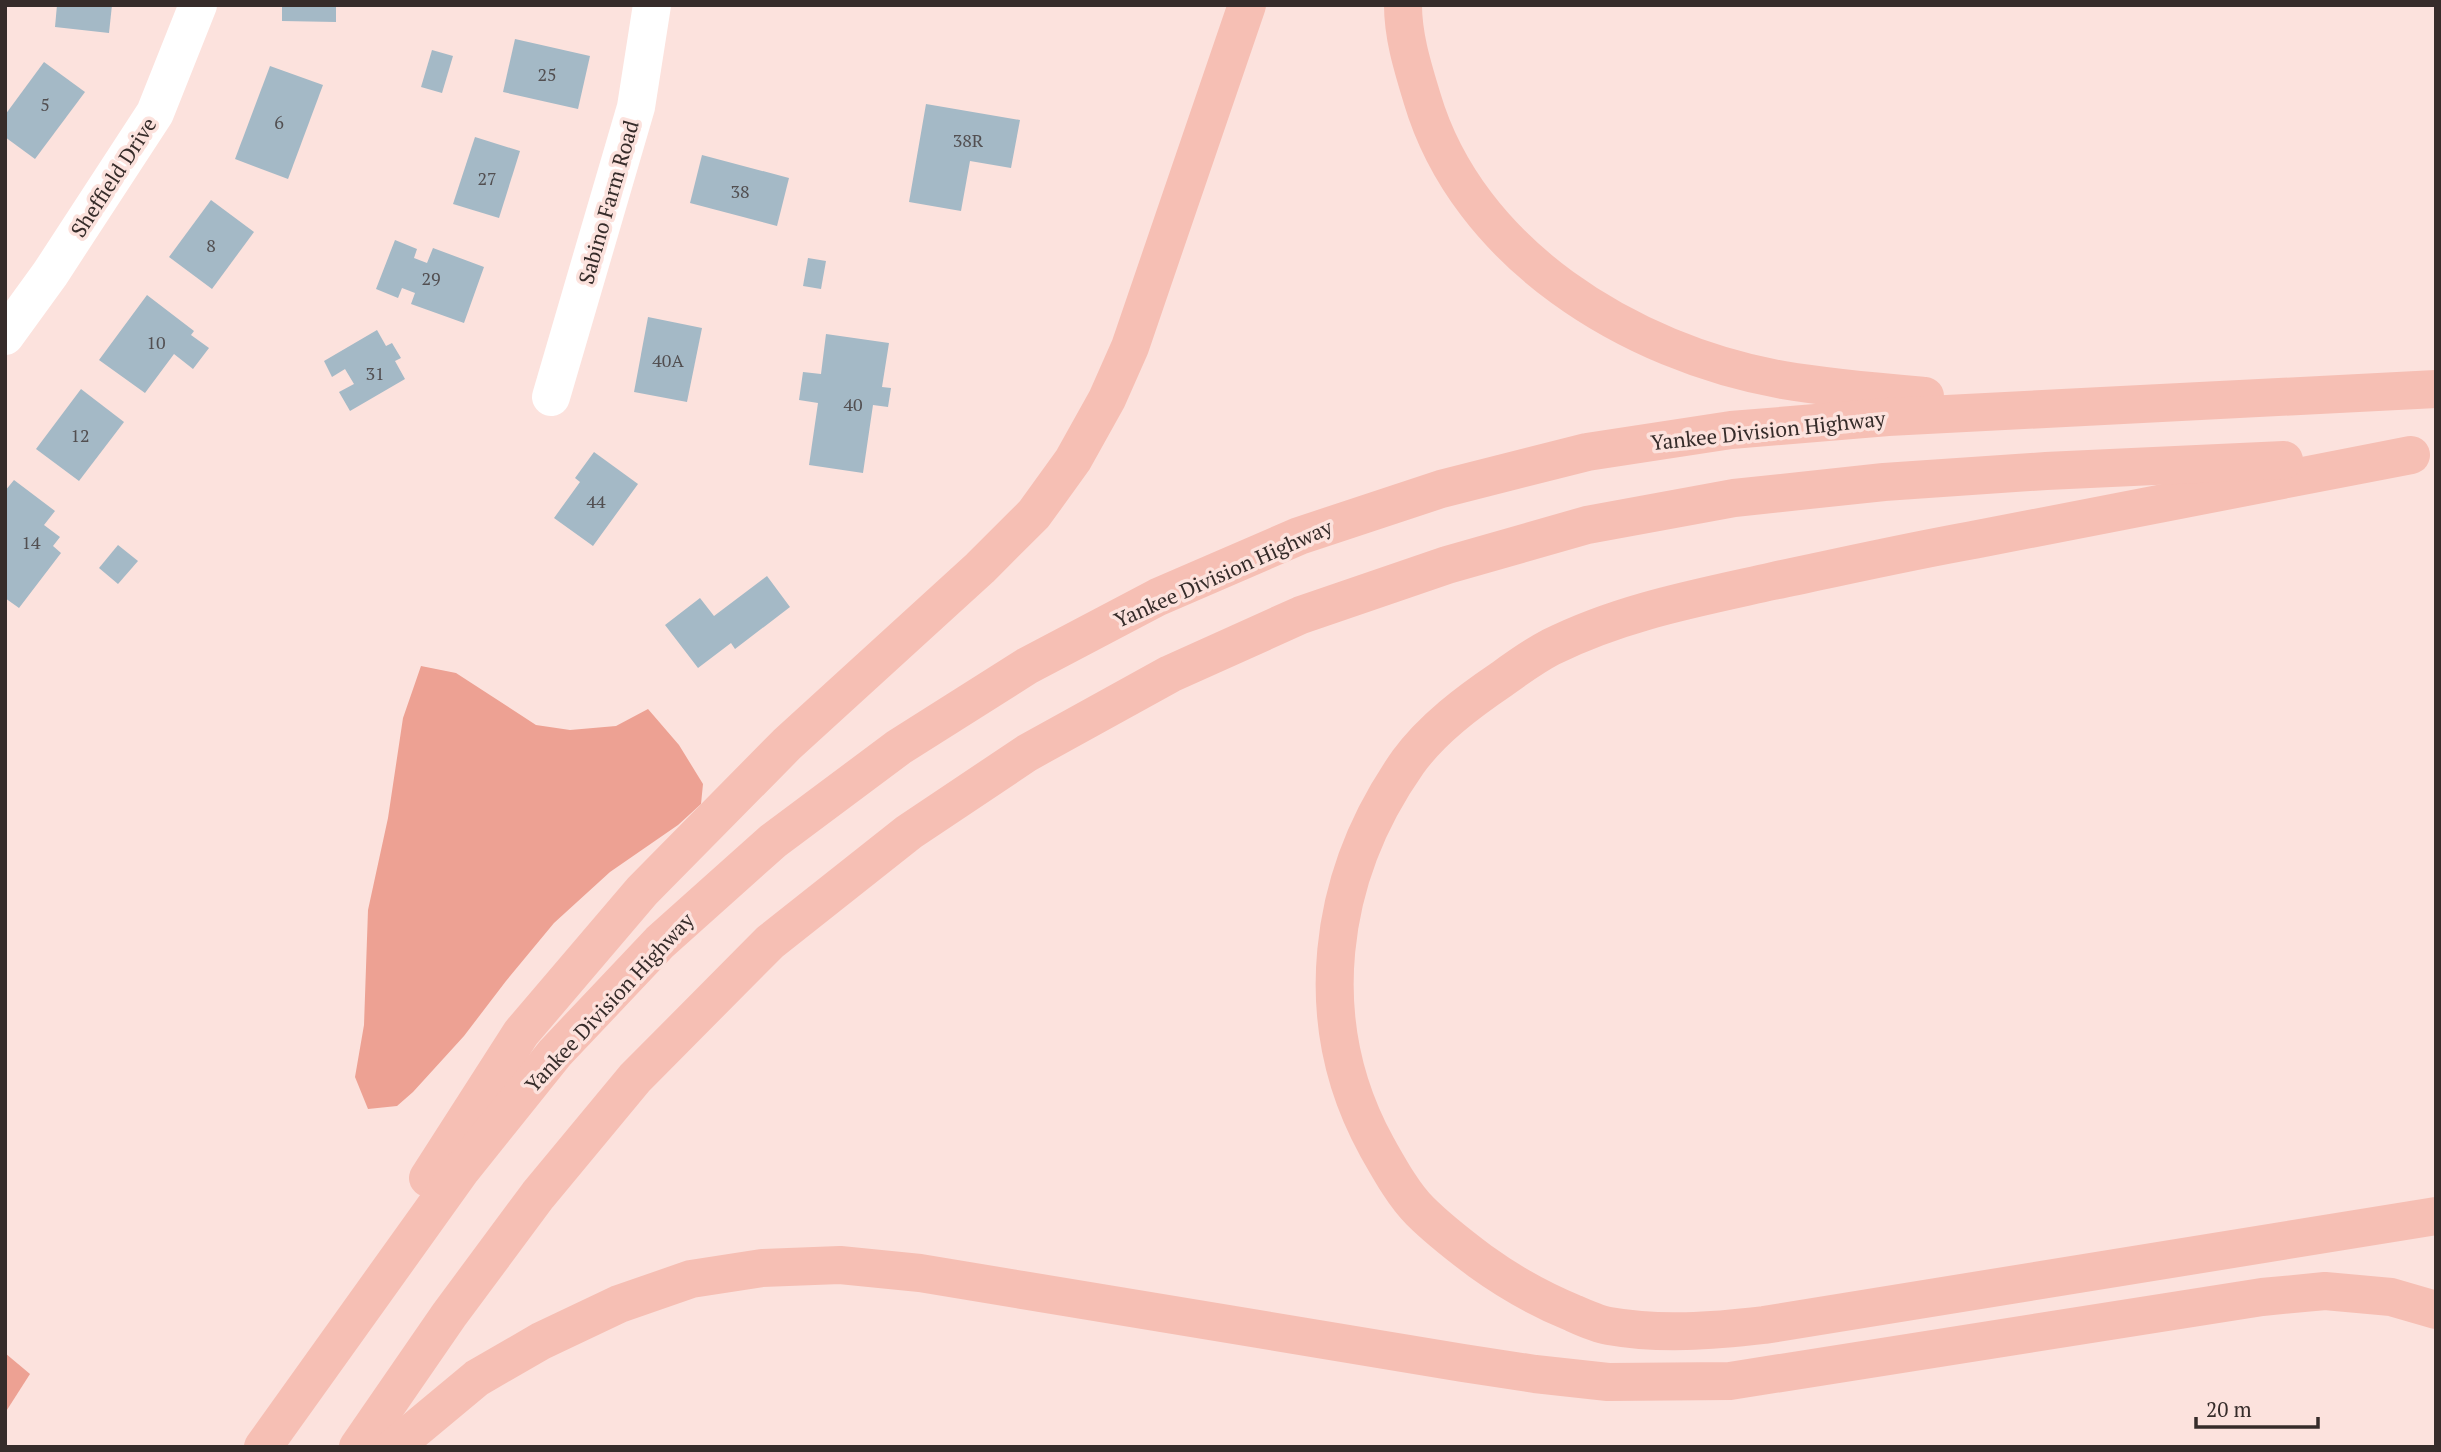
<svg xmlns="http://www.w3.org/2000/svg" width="2441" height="1452" viewBox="0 0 2441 1452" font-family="'PT Serif',serif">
  <rect width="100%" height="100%" fill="#fce2dd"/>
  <g fill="#eda193">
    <path d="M421 666 456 673 536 725 570 730 616 726 648 709 679 745 703 784 701 804 678 825 610 872 554 923 506 981 464 1036 413 1092 397 1106 368 1109 355 1077 364 1025 368 910 388 818 403 718Z"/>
    <path d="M5 1353 30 1374 5 1413Z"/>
  </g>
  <g fill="#a4b9c6">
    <path d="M57 5H112L109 33 55 27Z"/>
    <path d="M282 5H336V22L282 21Z"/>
    <path d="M515 39 590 56 578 109 503 92Z"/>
    <path d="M432 50 453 56 442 93 421 87Z"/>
    <path d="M44 62 85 92 35 159 5 137V115Z"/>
    <path d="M270 66 323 85 288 179 235 159Z"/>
    <path d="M926 104 1020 120 1011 168 970 161 961 211 909 202Z"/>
    <path d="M475 137 520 151 499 218 453 204Z"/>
    <path d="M702 155 789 178 777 226 690 203Z"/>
    <path d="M211 200 254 232 212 289 169 257Z"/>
    <path d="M395 240 417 249 414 258 427 263 433 248 484 267 464 323 411 304 415 293 402 288 398 298 376 289Z"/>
    <path d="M808 258 826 261 821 289 803 286Z"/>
    <path d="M147 295 194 331 191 335 209 348 193 369 174 354 145 393 99 360Z"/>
    <path d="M648 317 702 328 687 402 634 392Z"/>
    <path d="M377 330 386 346 392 343 401 358 395 361 405 379 350 411 339 392 354 384 345 369 332 377 324 361Z"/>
    <path d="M826 334 889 343 882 387 891 388 888 407 873 405 863 473 809 465 818 403 799 400 803 372 821 374Z"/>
    <path d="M81 389 124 422 79 481 36 449Z"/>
    <path d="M594 452 638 484 593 546 554 518 580 482 575 478Z"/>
    <path d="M14 480 55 511 44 525 60 537 53 546 61 553 19 608 5 598V491Z"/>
    <path d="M118 545 138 561 118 584 99 568Z"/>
    <path d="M767 576 790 607 735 649 731 643 698 668 665 625 700 598 714 616Z"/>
  </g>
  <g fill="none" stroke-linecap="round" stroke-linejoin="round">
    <g stroke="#fff" stroke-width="38">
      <path d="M5 336 50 274 155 113 198 5"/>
      <path d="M551 397 636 107 652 5"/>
    </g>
    <g stroke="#f6bfb4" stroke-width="38">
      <path d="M1403 5C1403 37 1413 68 1422 98 1468 254 1630 353 1783 380 1830 388 1878 392 1925 396"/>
      <path d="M2411 455C2265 484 2119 512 1973 540 1906 552 1840 567 1773 581 1697 598 1621 612 1551 647 1534 656 1517 668 1502 679 1468 702 1432 729 1408 762 1327 877 1308 1022 1377 1147 1389 1168 1403 1194 1420 1211 1438 1229 1460 1246 1480 1261 1509 1282 1539 1299 1573 1313 1584 1318 1597 1324 1609 1326 1660 1335 1712 1331 1764 1325L2436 1216"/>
      <path d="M428 1178 521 1033 642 891 787 744 980 568 1034 514 1073 460 1107 399 1130 347 1247 5"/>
      <path d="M263 1447 462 1169 555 1053 660 942 773 841 899 747 1027 666 1158 597 1299 536 1441 489 1587 452 1731 430 1888 417 2436 389"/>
      <path d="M358 1447 449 1315 538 1195 635 1078 770 942 909 832 1027 753 1170 674 1301 615 1447 565 1587 525 1734 498 1884 482 2046 471 2284 460"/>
      <path d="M394 1447 477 1378 541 1341 619 1304 691 1279 762 1268 840 1265 920 1273 1463 1363 1535 1374 1608 1382 1730 1381 2262 1297 2325 1291 2391 1297 2436 1310"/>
    </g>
  </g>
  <g text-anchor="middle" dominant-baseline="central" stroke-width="7" stroke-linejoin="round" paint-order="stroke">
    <g font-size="18" fill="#524f51">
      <text x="547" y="74">25</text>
      <text x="45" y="104">5</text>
      <text x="279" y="122">6</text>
      <text x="968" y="140">38R</text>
      <text x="487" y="178">27</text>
      <text x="740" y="191">38</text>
      <text x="211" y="245">8</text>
      <text x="431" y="278">29</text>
      <text x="156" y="342">10</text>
      <text x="668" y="360">40A</text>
      <text x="375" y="373">31</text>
      <text x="853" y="404">40</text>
      <text x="80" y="435">12</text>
      <text x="596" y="501">44</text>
      <text x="31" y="542">14</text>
    </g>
    <g font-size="21" fill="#362c2a" stroke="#fce2dd">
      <text transform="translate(113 177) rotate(-57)">Sheffield Drive</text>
      <text transform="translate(608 202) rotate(-74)">Sabino Farm Road</text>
      <text transform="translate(1768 430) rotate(-6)">Yankee Division Highway</text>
      <text transform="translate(1223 573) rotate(-24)">Yankee Division Highway</text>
      <text transform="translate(609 1002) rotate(-47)">Yankee Division Highway</text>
    </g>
  </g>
  <rect width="2441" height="1452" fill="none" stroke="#362c2a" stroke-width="14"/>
  <path d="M2196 1417v10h122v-10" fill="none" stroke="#362c2a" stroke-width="3.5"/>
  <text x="2206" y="1417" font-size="21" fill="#362c2a" stroke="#fce2dd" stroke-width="5" paint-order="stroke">20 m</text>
</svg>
